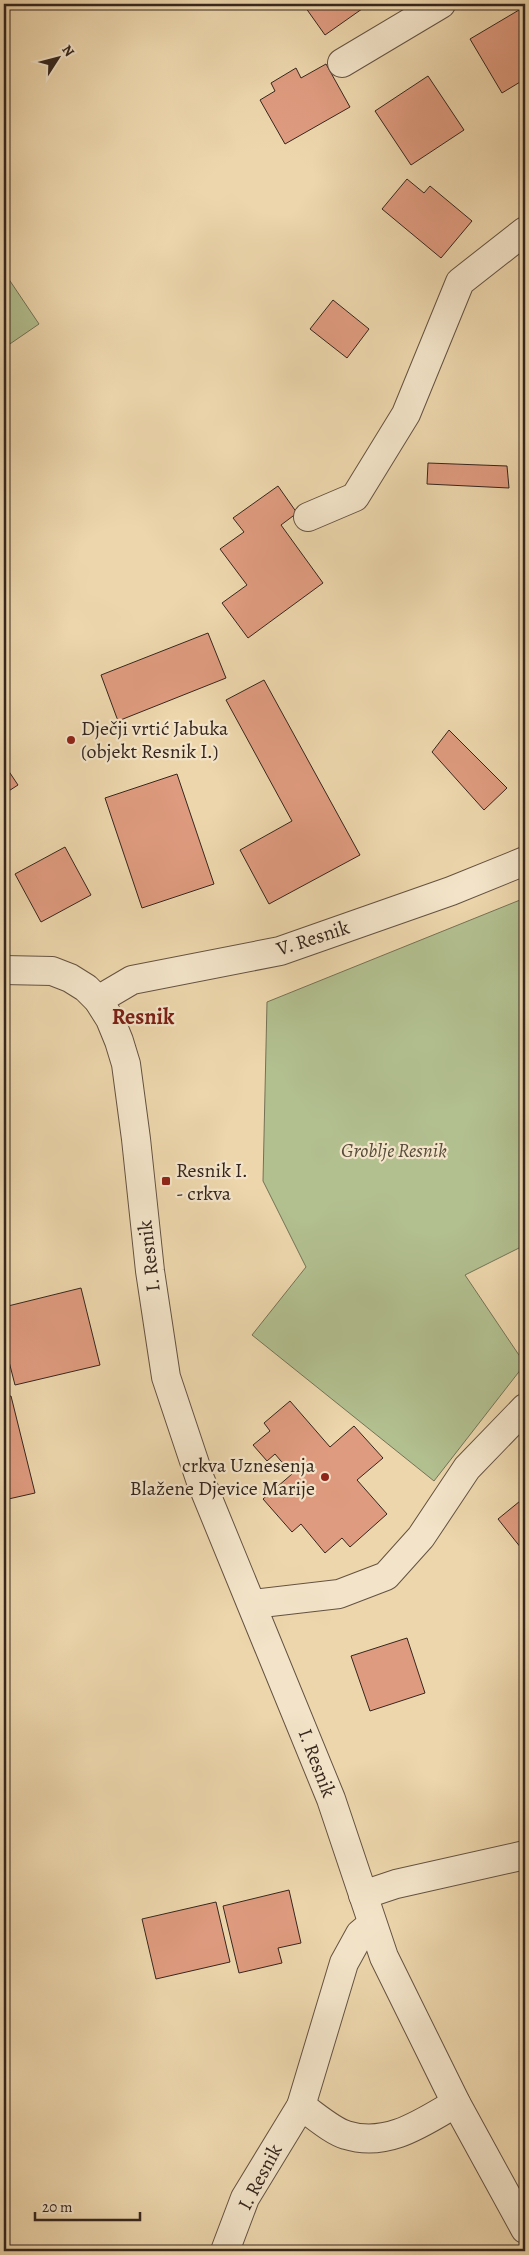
<svg xmlns="http://www.w3.org/2000/svg" width="529" height="2255" viewBox="0 0 529 2255" font-family="Alegreya,serif">
  <rect width="100%" height="100%" fill="#edd6ac"/>
  <filter id="stains"><feTurbulence type="fractalNoise" baseFrequency=".004" numOctaves="4"/><feColorMatrix values="0 0 0 0 .2 0 0 0 0 .09 0 0 0 0 .02 0 0 0 .5 -.17"/></filter>
  <radialGradient id="worn" r=".72"><stop offset=".6" stop-color="#630" stop-opacity="0"/><stop offset="1" stop-color="#630" stop-opacity=".3"/></radialGradient>
  <g fill="#b2bf8f" stroke="#747256">
    <path d="M4 272 39 324 4 348Z"/>
    <path d="M525 898V1245L465 1275 525 1364 434 1481 252 1335 306 1267 263 1181 267 1002Z"/>
  </g>
  <g fill="#df9b7f" stroke="#36261e">
    <path d="M303 4H369L325 35Z"/>
    <path d="M519 10 525 21V79L502 93 470 39Z"/>
    <path d="M326 64 350 107 285 144 260 100 275 91 271 83 296 68 301 78Z"/>
    <path d="M428 76 464 130 411 165 375 111Z"/>
    <path d="M407 179 424 193 430 186 472 221 441 258 382 209Z"/>
    <path d="M333 300 369 329 347 358 310 329Z"/>
    <path d="M428 463 507 466 509 488 427 484Z"/>
    <path d="M278 486 297 513 281 525 323 583 248 638 222 603 247 585 220 549 244 532 233 518Z"/>
    <path d="M208 633 226 678 118 721 101 675Z"/>
    <path d="M264 680 360 855 269 904 240 850 292 821 226 700Z"/>
    <path d="M449 730 507 788 484 810 432 752Z"/>
    <path d="M4 764 18 785 4 794Z"/>
    <path d="M177 774 214 884 142 908 105 798Z"/>
    <path d="M65 847 91 895 41 922 15 874Z"/>
    <path d="M81 1288 100 1365 15 1385 4 1342V1307Z"/>
    <path d="M11 1396 35 1493 4 1500V1397Z"/>
    <path d="M290 1401 330 1447 354 1426 383 1458 357 1480 387 1514 350 1547 342 1538 325 1553 301 1524 292 1532 263 1499 292 1474 275 1454 267 1461 253 1445 270 1431 264 1423Z"/>
    <path d="M525 1497V1553L498 1519Z"/>
    <path d="M407 1638 425 1693 370 1711 351 1656Z"/>
    <path d="M289 1890 301 1943 278 1948 282 1963 239 1973 223 1906Z"/>
    <path d="M216 1902 230 1962 156 1979 142 1919Z"/>
  </g>
  <g fill="none" stroke-linecap="round" stroke-linejoin="round">
    <g stroke="#645242" stroke-width="30">
      <g id="minor">
        <path d="M342 63 441 4"/>
        <path d="M308 517 355 497 406 414 460 282 525 231"/>
        <path d="M4 970 52 971 70 978 86 988 98 1000 110 1019 119 1041 126 1064 136 1139 150 1271 166 1377 200 1479 331 1799 384 1957 456 2103 525 2229"/>
        <path d="M98 1000 132 980 280 951 451 891 525 861"/>
        <path d="M253 1604 339 1594 386 1576 421 1537 467 1468 525 1408"/>
        <path d="M363 1895 396 1884 525 1855"/>
        <path d="M301 2106C313 2114 332 2131 346 2135 387 2148 422 2123 456 2103"/>
        <path d="M225 2251 245 2198 301 2106 344 1963 360 1934 372 1924"/>
      </g>
    </g>
    <use href="#minor" stroke="#f3e4c9" stroke-width="28"/>
  </g>
  <g fill="#8f2418" stroke="#f3e4c9" stroke-width="2">
    <circle cx="71" cy="740" r="5"/>
    <rect x="161" y="1176" width="10" height="10" rx="2.5"/>
    <circle cx="325" cy="1477" r="5"/>
  </g>
  <g text-anchor="middle" dominant-baseline="central" stroke-width="4.5" stroke-linejoin="round" paint-order="stroke">
    <g font-size="20" fill="#36261e" stroke="#f3e4c9" text-anchor="start">
      <text x="81" y="728">Dječji vrtić Jabuka<tspan x="81" dy="23">(objekt Resnik I.)</tspan></text>
      <text x="176" y="1170">Resnik I.<tspan x="176" dy="23">- crkva</tspan></text>
      <text x="315" y="1465" text-anchor="end">crkva Uznesenja<tspan x="315" dy="23">Blažene Djevice Marije</tspan></text>
    </g>
    <g font-size="20" fill="#36261e" stroke="#f3e4c9">
      <text transform="translate(313 938) rotate(-18)">V. Resnik</text>
      <text transform="translate(149 1256) rotate(-97)">I. Resnik</text>
      <text transform="translate(317 1763) rotate(69)">I. Resnik</text>
      <text transform="translate(260 2177) rotate(-62)">I. Resnik</text>
    </g>
    <g font-size="20" font-style="italic" fill="#554c3a" stroke="#f3e4c9">
      <text x="394" y="1150">Groblje Resnik</text>
    </g>
    <g font-size="22" font-weight="bold" fill="#7a1f14" stroke="#f3e4c9">
      <text x="143" y="1017">Resnik</text>
    </g>
  </g>
  <rect width="529" height="2255" fill="none" stroke="#edd6ac" stroke-width="20"/>
  <rect x="5" y="5" width="519" height="2245" fill="none" stroke="#36261e" stroke-width="2.5"/>
  <rect x="10" y="10" width="509" height="2235" fill="none" stroke="#36261e"/>
  <g transform="translate(58 58) rotate(54)" stroke="#f3e4c9" stroke-width="4" paint-order="stroke">
  <path d="M0-4L9 19L0 12L-9 19Z" fill="#36261e"/>
  <text y="-8" font-size="14" font-weight="bold" text-anchor="middle" fill="#36261e">N</text>
  </g>
  <path d="M35 2212v8h105v-8" fill="none" stroke="#36261e" stroke-width="2.5"/>
  <text x="42" y="2212" font-size="15" fill="#36261e" stroke="#f3e4c9" stroke-width="4" paint-order="stroke">20 m</text>
  <rect width="100%" height="100%" filter="url(#stains)"/>
  <rect width="100%" height="100%" fill="url(#worn)"/>
</svg>
